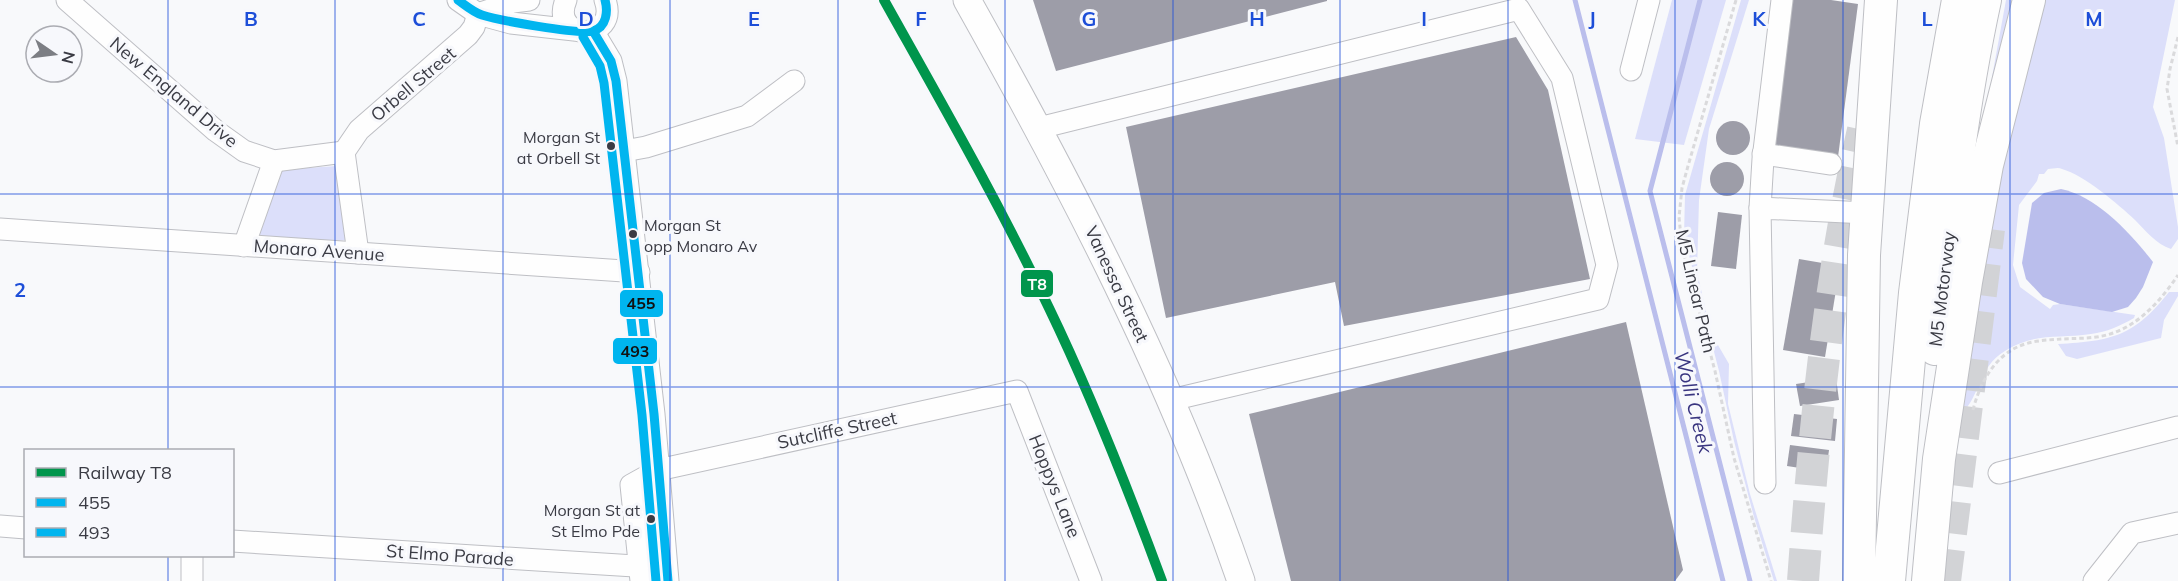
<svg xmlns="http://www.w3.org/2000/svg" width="2178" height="581" viewBox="0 0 2178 581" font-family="Mulish,sans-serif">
  <rect width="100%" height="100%" fill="#f8f9fb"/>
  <g fill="#dcdffa">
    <path d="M1672 0H1726L1684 145 1635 139Z"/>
    <path d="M1741 0H1749L1709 129 1699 200 1697 272 1711 333 1729 364 1728 404 1750 494 1777 581H1774L1754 517 1734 441 1719 371 1684 236 1685 195Z"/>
    <path d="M2006 0H2016L1996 77H1992Z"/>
    <path d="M2039 0H2175L2153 107 2164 138 2178 227V239L2171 249C2156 244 2146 231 2135 220 2118 204 2084 175 2062 169 2058 167 2053 169 2048 169L2044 174H2039L2037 181 2019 205 2013 265 2020 287 2050 309 2053 305 2060 304 2135 315 2134 318C2120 326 2107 332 2091 334 2059 339 2035 332 2005 351 1977 368 1981 396 1961 414L2002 151Z"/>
    <path d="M337 166 348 240 315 242 254 241 276 170Z"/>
    <path d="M2169 292H2178V296L2164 320 2161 338 2077 359 2066 356 2058 344C2113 341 2134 336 2169 292Z"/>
  </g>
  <path fill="#babeec" d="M2061 189C2097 196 2131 234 2153 262L2143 287 2136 298 2128 307 2112 312 2060 304 2043 297 2026 279 2022 263 2032 203 2044 193Z"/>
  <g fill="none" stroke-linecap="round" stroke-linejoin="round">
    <g stroke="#babeec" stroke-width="5">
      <path d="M1575 0 1723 581"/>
      <path d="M1700 0 1650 191 1750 581"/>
    </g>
  </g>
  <g fill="#9d9da8">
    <path d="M1033 0H1327V1L1056 71Z"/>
    <path d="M1792 0H1831L1858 4 1838 157 1772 148Z"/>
    <path d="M1516 37 1548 90 1590 279 1344 326 1335 282 1166 318 1126 127Z"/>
    <circle cx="1733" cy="138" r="17"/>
    <circle cx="1727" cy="179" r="17"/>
    <path d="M1718 212 1742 215 1736 269 1711 266Z"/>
    <path d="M1799 259 1840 266 1825 357 1783 350Z"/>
    <path d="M1626 322 1683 570 1675 581H1291L1249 414Z"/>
    <path d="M1836 378 1839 400 1800 406 1796 384Z"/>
    <path d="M1794 414 1837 419 1835 441 1791 436Z"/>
    <path d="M1790 445 1829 450 1826 472 1787 466Z"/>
  </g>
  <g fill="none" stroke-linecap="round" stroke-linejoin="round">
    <g stroke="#d2d3d6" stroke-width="32" stroke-dasharray="32 16" stroke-linecap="butt">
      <path d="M1803 581C1814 431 1829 277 1863 130"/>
      <path d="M1945 581 1989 229"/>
    </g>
    <g stroke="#bebfc4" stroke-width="23">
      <g id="minor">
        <path d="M67 0 216 131 244 151 274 161 344 152"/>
        <path d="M458 0 478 14 511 23 574 30"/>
        <path d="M566 0C549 41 620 43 605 0"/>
        <path d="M478 14 513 2 529 0"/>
        <path d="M593 31 611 61 616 81 654 414 668 581"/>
        <path d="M1631 70 1649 0"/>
        <path d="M1039 128 1519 9 1562 78 1607 265 1598 299 1171 400"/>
        <path d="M624 151 646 147 747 116 794 81"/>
        <path d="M1763 154 1831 164"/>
        <path d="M1760 208 1763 159 1782 0"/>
        <path d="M0 229 639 272"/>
        <path d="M244 246 274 161"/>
        <path d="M358 253 344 152 359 130 468 35 474 27 478 14"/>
        <path d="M1999 473 2178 427"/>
        <path d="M1765 483 1760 208 1867 213"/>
        <path d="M0 526 26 528"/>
        <path d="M232 541 651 567"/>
        <path d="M192 581V556"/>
        <path d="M641 581 631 485 658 470 1017 391 1091 581"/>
        <path d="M2094 581 2132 533 2178 523"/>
      </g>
    </g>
    <g stroke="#bebfc4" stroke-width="29">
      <path id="major" d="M967 0C1072 187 1171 377 1241 581"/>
    </g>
    <g stroke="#bebfc4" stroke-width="34">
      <g id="highway">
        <path d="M1935 349C1948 233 1960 115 1985 0"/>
        <path d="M1859 581 1864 255 1881 0"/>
        <path d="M1889 581 1915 293 1936 124 1958 0"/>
        <path d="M1928 581 1939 459 1966 282 1987 165 2029 0"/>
      </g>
    </g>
    <g stroke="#dadadc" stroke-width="3" stroke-dasharray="4.5 3" stroke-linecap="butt">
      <path d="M1736 0 1688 166 1682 188 1679 217 1682 247 1715 371 1734 458 1771 581"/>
      <path d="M2178 37 2170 69 2167 89 2178 147"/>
      <path d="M1973 410C1980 382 1996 353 2025 344 2037 340 2050 340 2062 339 2079 338 2097 339 2113 333 2140 324 2162 299 2178 275"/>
    </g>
    <use href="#minor" stroke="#fefefe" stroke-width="21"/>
    <use href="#major" stroke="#fefefe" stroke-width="27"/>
    <use href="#highway" stroke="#fefefe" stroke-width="32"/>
    <g stroke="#f7f8fc" stroke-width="14">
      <g id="bus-1">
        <path d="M458 0C465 5 473 12 482 15 498 20 579 35 593 31 607 27 608 11 605 0"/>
        <path d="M593 31 611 61 616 81 654 414 668 581"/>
      </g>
    </g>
    <g stroke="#f7f8fc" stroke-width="14">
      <path id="bus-2" d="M583 37 600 66 604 83 642 415 656 581"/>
    </g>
    <use href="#bus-1" stroke="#00b5ef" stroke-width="9"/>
    <use href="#bus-2" stroke="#00b5ef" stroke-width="9"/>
    <g stroke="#f7f8fc" stroke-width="15">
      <path id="rail-1" d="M884 0C941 102 999 203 1049 308 1092 397 1128 489 1162 581"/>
    </g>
    <use href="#rail-1" stroke="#00954c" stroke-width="10"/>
  </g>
  <path fill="none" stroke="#1d4ed8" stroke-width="1.5" stroke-opacity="0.55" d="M168 0V450M335 0V581M503 0V581M670 0V581M838 0V581M1005 0V581M1173 0V581M1340 0V581M1508 0V581M1675 0V581M1843 0V581M2010 0V581M0 194H2178M0 387H2178M168 556V581"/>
  <g fill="#3a3b44" stroke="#f7f8fc" stroke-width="2">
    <circle cx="611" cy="146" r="5"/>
    <circle cx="633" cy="234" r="5"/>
    <circle cx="651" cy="519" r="5"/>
  </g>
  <g text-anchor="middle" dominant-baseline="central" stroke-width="6" stroke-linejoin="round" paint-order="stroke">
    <g font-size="16" fill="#3a3b44" stroke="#f7f8fc" text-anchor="end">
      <text x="600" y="137">Morgan St<tspan x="600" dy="21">at Orbell St</tspan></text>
      <text x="644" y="225" text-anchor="start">Morgan St<tspan x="644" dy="21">opp Monaro Av</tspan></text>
      <text x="640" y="510">Morgan St at<tspan x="640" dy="21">St Elmo Pde</tspan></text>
    </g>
    <g font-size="18" fill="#3a3b44" stroke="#f7f8fc">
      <text transform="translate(413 84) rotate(-40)">Orbell Street</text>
      <text transform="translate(174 92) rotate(40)">New England Drive</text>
      <text transform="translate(319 250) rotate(4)">Monaro Avenue</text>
      <text transform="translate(1117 284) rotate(65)">Vanessa Street</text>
      <text transform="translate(1942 289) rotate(-83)">M5 Motorway</text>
      <text transform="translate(1696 291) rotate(77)">M5 Linear Path</text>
      <text transform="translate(837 430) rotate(-12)">Sutcliffe Street</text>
      <text transform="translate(1055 486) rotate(68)">Hoppys Lane</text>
      <text transform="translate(450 555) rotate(4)">St Elmo Parade</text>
    </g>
    <g font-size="20" font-style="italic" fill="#38347f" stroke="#f7f8fc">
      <text transform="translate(1694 402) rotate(76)">Wolli Creek</text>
    </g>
  </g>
  <g font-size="20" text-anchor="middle" font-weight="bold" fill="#1d4ed8" stroke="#f7f8fc" stroke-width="6" stroke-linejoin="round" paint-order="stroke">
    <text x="251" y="26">B</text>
    <text x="419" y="26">C</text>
    <text x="586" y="26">D</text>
    <text x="754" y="26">E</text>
    <text x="921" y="26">F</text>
    <text x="1089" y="26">G</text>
    <text x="1257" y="26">H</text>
    <text x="1424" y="26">I</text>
    <text x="1592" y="26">J</text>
    <text x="1759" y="26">K</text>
    <text x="1927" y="26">L</text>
    <text x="2094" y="26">M</text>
    <text x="20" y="297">2</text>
  </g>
  <g stroke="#f7f8fc" stroke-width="2">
    <rect x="1020" y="269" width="34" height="29" rx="6" fill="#00954c"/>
    <rect x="619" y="289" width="45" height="29" rx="6" fill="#00b5ef"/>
    <rect x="612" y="337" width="46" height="28" rx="6" fill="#00b5ef"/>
  </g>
  <g font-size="16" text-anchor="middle" font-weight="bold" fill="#fff">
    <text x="1037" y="290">T8</text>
  </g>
  <g font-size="16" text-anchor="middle" font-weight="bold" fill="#111">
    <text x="641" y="309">455</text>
    <text x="635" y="357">493</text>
  </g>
  <rect x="24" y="449" width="210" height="108" fill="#f7f8fc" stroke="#abacb2" stroke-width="1.5"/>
  <rect x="36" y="468" width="30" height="9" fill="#00954c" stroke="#abacb2" stroke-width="1.5"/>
  <text x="78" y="479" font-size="18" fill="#3a3b44">Railway T8</text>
  <rect x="36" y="498" width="30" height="9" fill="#00b5ef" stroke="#abacb2" stroke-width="1.5"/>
  <text x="78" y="509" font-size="18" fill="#3a3b44">455</text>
  <rect x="36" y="528" width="30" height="9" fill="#00b5ef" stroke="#abacb2" stroke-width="1.5"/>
  <text x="78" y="539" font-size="18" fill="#3a3b44">493</text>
  <g transform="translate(54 54) rotate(104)"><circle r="28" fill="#f7f8fc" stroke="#abacb2" stroke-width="1.5"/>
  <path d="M0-4.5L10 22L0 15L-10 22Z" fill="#7c7e84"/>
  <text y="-9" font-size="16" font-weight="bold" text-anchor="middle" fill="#3a3b44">N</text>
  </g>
</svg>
